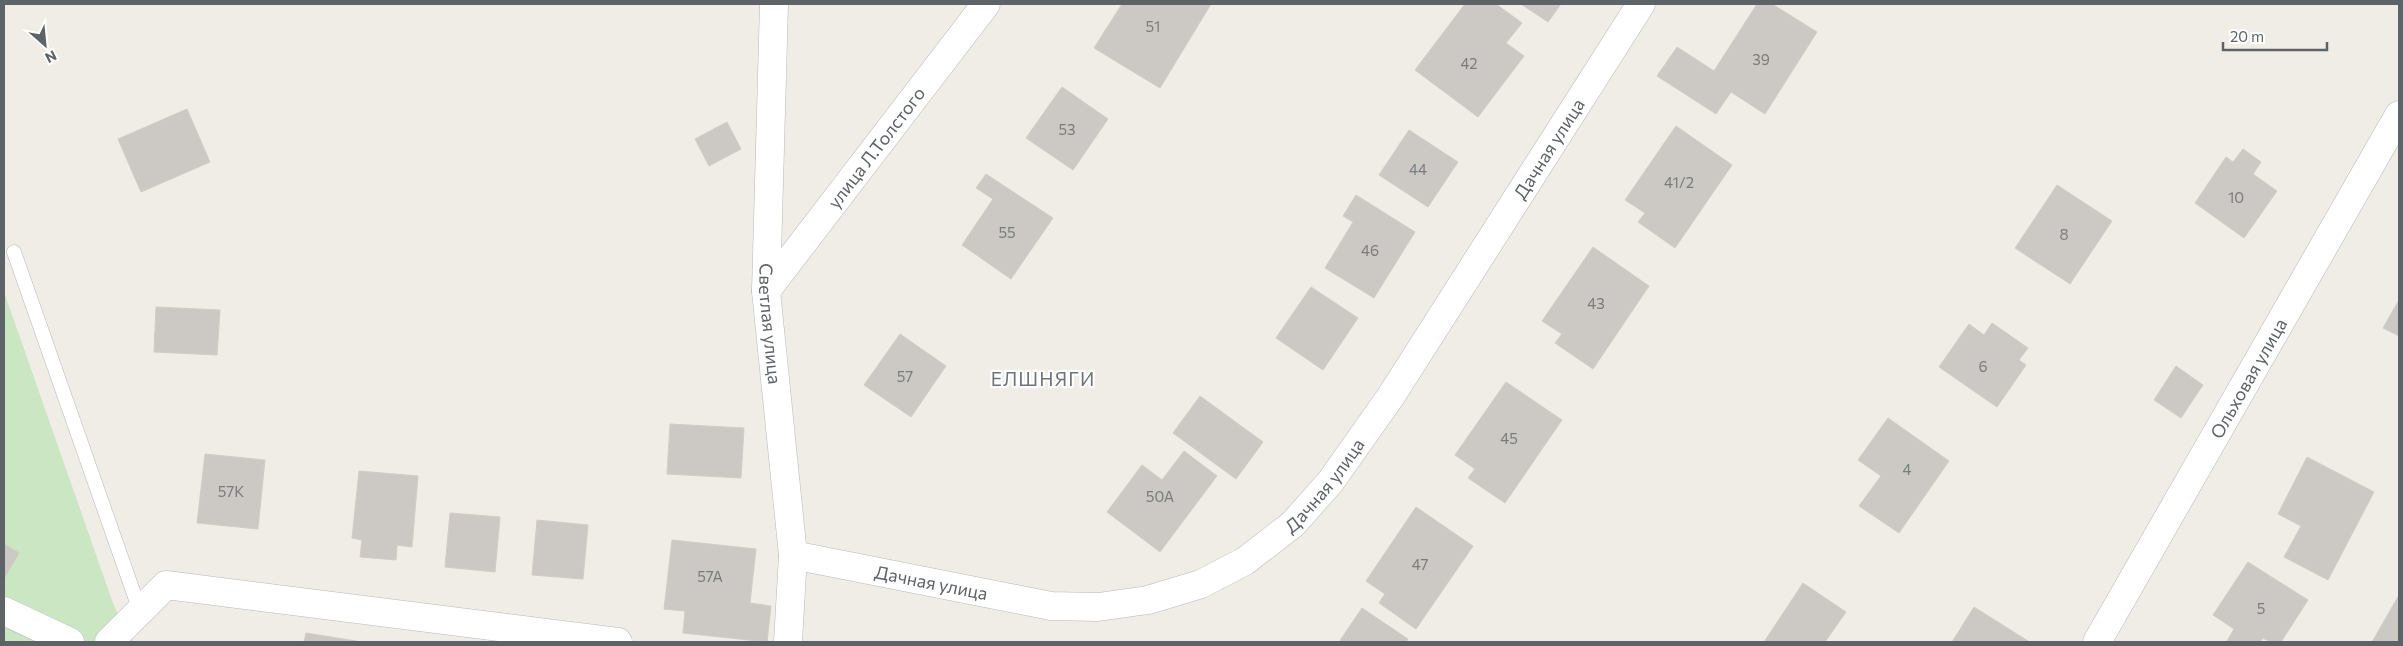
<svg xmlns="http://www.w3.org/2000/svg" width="2403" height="646" viewBox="0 0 2403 646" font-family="Commissioner,sans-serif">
  <rect width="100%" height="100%" fill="#f0ece6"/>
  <path fill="#cae6c3" d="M4 292 114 606 133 642H4Z"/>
  <g fill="#ccc9c5" stroke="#d4ccc4">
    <path d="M1122 4H1211L1160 88 1094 48Z"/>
    <path d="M1465 4H1496L1522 23 1506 43 1524 56 1478 117 1415 70Z"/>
    <path d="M1521 4H1561L1548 22Z"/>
    <path d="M1757 4H1772L1817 32 1765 114 1731 92 1716 114 1657 76 1677 47 1714 71Z"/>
    <path d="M1062 87 1108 119 1073 170 1026 138Z"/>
    <path d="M187 109 210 162 141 192 118 139Z"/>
    <path d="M727 122 741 149 709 166 695 139Z"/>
    <path d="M1676 126 1732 165 1675 248 1638 222 1645 213 1625 200Z"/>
    <path d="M1409 130 1458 162 1428 207 1379 175Z"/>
    <path d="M2243 149 2261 162 2253 174 2277 191 2244 238 2195 203 2226 157 2233 162Z"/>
    <path d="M986 174 1053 218 1011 279 962 245 993 199 976 188Z"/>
    <path d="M2057 185 2112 221 2070 284 2015 248Z"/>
    <path d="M1356 195 1415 232 1374 298 1325 268 1353 222 1343 216Z"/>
    <path d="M1593 247 1649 286 1593 369 1555 343 1562 334 1542 321Z"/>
    <path d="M1311 287 1358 318 1323 370 1276 338Z"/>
    <path d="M2399 300V336L2383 328Z"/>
    <path d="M156 307 220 310 217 355 154 352Z"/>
    <path d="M1992 323 2028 348 2019 360 2026 365 1997 407 1939 367 1969 324 1984 335Z"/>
    <path d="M900 334 946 366 911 417 864 385Z"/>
    <path d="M2176 366 2203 385 2181 418 2154 400Z"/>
    <path d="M1506 382 1562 420 1505 503 1468 478 1475 469 1455 455Z"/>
    <path d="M1200 396 1263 442 1236 479 1173 433Z"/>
    <path d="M1888 418 1949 461 1899 533 1859 506 1881 476 1858 460Z"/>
    <path d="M670 424 744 428 741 478 667 474Z"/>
    <path d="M1184 451 1217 476 1160 552 1107 512 1142 465 1162 480Z"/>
    <path d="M205 454 265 460 258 529 197 523Z"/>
    <path d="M2307 457 2374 492 2328 580 2284 557 2301 526 2278 514Z"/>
    <path d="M359 471 418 476 412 547 397 545 396 560 360 557 362 540 352 538Z"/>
    <path d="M1416 507 1473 546 1416 629 1379 603 1385 594 1366 581Z"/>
    <path d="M450 513 500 517 495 572 445 567Z"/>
    <path d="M537 520 588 525 583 579 532 575Z"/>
    <path d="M672 540 756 549 750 603 771 606 767 642 683 633 685 611 664 609Z"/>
    <path d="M4 544 19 553 4 579Z"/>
    <path d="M2248 562 2308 600 2281 642H2270L2263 638 2260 642H2229L2227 641 2234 629 2213 615Z"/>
    <path d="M1803 583 1846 612 1825 642H1764Z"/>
    <path d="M2399 595V642H2372Z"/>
    <path d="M1974 607 2028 641 2027 642H1952Z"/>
    <path d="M1362 608 1408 639 1406 642H1339Z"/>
    <path d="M306 633 362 642H304Z"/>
  </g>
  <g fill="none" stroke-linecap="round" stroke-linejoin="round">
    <g stroke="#b6b9bc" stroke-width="15">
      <path id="service" d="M14 252 140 611"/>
    </g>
    <g stroke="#b6b9bc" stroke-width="29">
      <g id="minor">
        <path id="s1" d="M766 291 986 4"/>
        <path id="s2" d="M793 555 1051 606 1098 607 1148 600 1201 584 1245 561 1293 524 1331 481 1391 396 1641 4"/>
        <path d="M4 611 70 642"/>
        <path d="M109 642 166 585 618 642"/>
        <path id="s3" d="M2097 642 2399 115"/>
      </g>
    </g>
    <g stroke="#b6b9bc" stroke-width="29">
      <g id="tertiary">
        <path id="s4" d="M774 4 766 291 793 555 788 642"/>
      </g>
    </g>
    <use href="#service" stroke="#fff" stroke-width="14"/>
    <use href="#minor" stroke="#fff" stroke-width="28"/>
    <use href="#tertiary" stroke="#fff" stroke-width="28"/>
  </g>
  <g text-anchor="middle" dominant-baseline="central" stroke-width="4.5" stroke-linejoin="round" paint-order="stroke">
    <g font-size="15" fill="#797c7e">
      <text x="1153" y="26">51</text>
      <text x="1761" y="59">39</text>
      <text x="1469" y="63">42</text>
      <text x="1067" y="129">53</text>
      <text x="1418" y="169">44</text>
      <text x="1679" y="182">41/2</text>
      <text x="2236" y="197">10</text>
      <text x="1007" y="232">55</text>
      <text x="2064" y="234">8</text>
      <text x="1370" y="250">46</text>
      <text x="1596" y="303">43</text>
      <text x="1983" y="366">6</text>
      <text x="905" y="376">57</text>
      <text x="1509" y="438">45</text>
      <text x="1907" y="469">4</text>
      <text x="231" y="491">57К</text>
      <text x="1160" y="496">50А</text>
      <text x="1420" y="564">47</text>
      <text x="710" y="576">57А</text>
      <text x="2261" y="608">5</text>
    </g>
    <g font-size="18" fill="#5d6366" stroke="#fff">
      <text stroke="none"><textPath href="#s1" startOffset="181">улица Л.Толстого</textPath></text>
      <text stroke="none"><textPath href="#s2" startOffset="981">Дачная улица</textPath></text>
      <text stroke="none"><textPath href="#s4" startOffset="320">Светлая улица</textPath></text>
      <text stroke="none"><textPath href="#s3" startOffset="304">Ольховая улица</textPath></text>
      <text stroke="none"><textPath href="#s2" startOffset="576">Дачная улица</textPath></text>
      <text stroke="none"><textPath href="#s2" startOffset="141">Дачная улица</textPath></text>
    </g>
    <g font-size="19" letter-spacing="1" fill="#6e7578" stroke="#fff">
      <text x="1043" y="378">ЕЛШНЯГИ</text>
    </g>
  </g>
  <rect width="2403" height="646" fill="none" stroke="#5d6366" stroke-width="10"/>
  <g transform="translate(45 45) rotate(153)" stroke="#ffffff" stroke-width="4" paint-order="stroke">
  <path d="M0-4L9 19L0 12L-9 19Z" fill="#5d6366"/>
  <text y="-8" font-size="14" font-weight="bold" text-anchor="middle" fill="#5d6366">N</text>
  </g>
  <path d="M2223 42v8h104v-8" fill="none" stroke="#5d6366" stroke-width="2.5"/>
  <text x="2230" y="42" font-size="15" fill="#5d6366" stroke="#ffffff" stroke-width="4" paint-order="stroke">20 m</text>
</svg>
